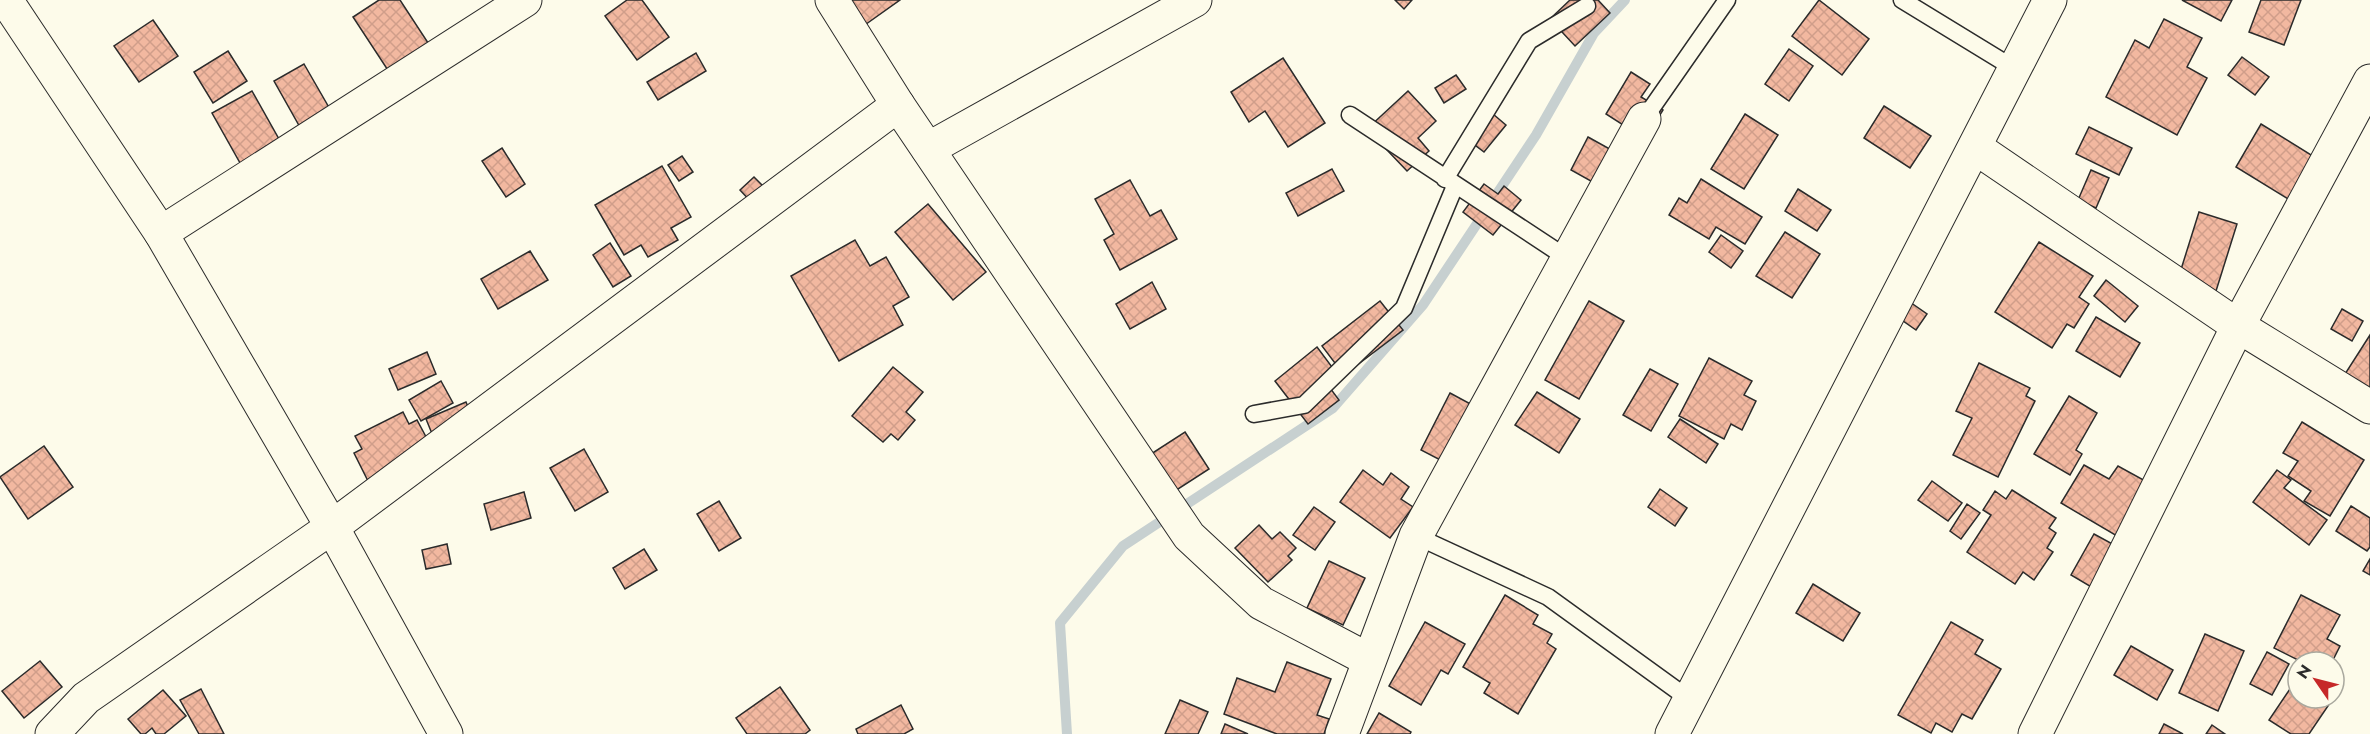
<svg xmlns="http://www.w3.org/2000/svg" width="2370" height="734" viewBox="0 0 2370 734" font-family="Jost,sans-serif">
  <defs>
    <pattern id="building-cross-hatch" width="8" height="8" patternUnits="userSpaceOnUse" patternTransform="scale(1.5)"><rect width="8" height="8" fill="#f2b8a0"/><path d="M0 0l8 8M0 8l8-8" fill="none" stroke="#d09e8a"/></pattern>
  </defs>
  <rect width="100%" height="100%" fill="#fdfbea"/>
  <g fill="none" stroke-linecap="round" stroke-linejoin="round">
    <path stroke="#c7d0d0" stroke-width="10" d="M1067 734 1060 623 1123 546 1333 408 1423 305 1536 135 1594 33 1625 0"/>
  </g>
  <g fill="url(#building-cross-hatch)" stroke="#2b2b2b" stroke-width="1.5">
    <path d="M379 0H400L436 55 395 81 353 17Z"/>
    <path d="M627 0H642L669 37 637 60 605 16Z"/>
    <path d="M848 0H900L862 27Z"/>
    <path d="M1395 0H1412L1404 9Z"/>
    <path d="M1570 0H1598L1610 13 1575 46 1550 19Z"/>
    <path d="M1819 0 1869 39 1842 75 1792 36Z"/>
    <path d="M2182 0H2232L2221 21Z"/>
    <path d="M2261 0H2301L2284 45 2249 32Z"/>
    <path d="M2164 19 2202 38 2187 67 2207 78 2177 135 2106 97 2135 40 2149 48Z"/>
    <path d="M153 20 178 56 139 82 114 46Z"/>
    <path d="M1789 49 1813 66 1789 101 1765 84Z"/>
    <path d="M228 51 247 81 213 103 194 72Z"/>
    <path d="M696 53 706 71 658 100 647 82Z"/>
    <path d="M2242 57 2269 77 2255 95 2228 75Z"/>
    <path d="M1283 58 1325 123 1288 147 1265 111 1249 122 1231 92Z"/>
    <path d="M304 64 331 111 301 129 274 81Z"/>
    <path d="M1631 72 1650 84 1641 97 1663 110 1645 139 1606 114Z"/>
    <path d="M1456 75 1466 89 1444 103 1435 88Z"/>
    <path d="M252 91 284 148 244 170 212 113Z"/>
    <path d="M1408 91 1436 121 1418 138 1429 151 1407 171 1367 129Z"/>
    <path d="M1884 106 1931 136 1910 168 1864 138Z"/>
    <path d="M1493 114 1506 125 1484 152 1471 142Z"/>
    <path d="M1745 114 1778 135 1744 189 1711 169Z"/>
    <path d="M2261 124 2316 158 2290 200 2236 167Z"/>
    <path d="M2089 127 2132 148 2119 175 2076 154Z"/>
    <path d="M1588 137 1626 158 1607 190 1571 170Z"/>
    <path d="M502 148 525 184 506 197 482 161Z"/>
    <path d="M682 156 693 172 679 181 668 165Z"/>
    <path d="M662 166 691 217 671 228 678 240 648 257 641 245 624 255 595 205Z"/>
    <path d="M1332 169 1344 191 1298 216 1286 193Z"/>
    <path d="M2091 170 2109 178 2096 208 2078 200Z"/>
    <path d="M754 177 783 206 768 220 740 190Z"/>
    <path d="M1701 179 1762 217 1745 244 1716 227 1709 239 1669 215 1679 198 1687 203Z"/>
    <path d="M1130 180 1150 216 1161 210 1177 239 1120 270 1104 240 1114 234 1095 199Z"/>
    <path d="M1484 184 1498 194 1504 186 1521 200 1493 235 1463 212Z"/>
    <path d="M1798 189 1831 210 1817 231 1785 211Z"/>
    <path d="M928 204 986 272 953 300 895 232Z"/>
    <path d="M2199 212 2237 224 2216 291 2178 279Z"/>
    <path d="M1785 232 1820 254 1792 298 1756 276Z"/>
    <path d="M1721 235 1743 251 1731 268 1709 252Z"/>
    <path d="M855 240 870 266 886 257 909 297 893 306 903 325 839 361 791 276Z"/>
    <path d="M2039 242 2093 276 2079 297 2089 304 2074 328 2067 324 2052 348 1995 312Z"/>
    <path d="M610 243 631 276 613 287 593 255Z"/>
    <path d="M530 251 548 280 498 309 481 279Z"/>
    <path d="M2106 280 2138 306 2125 322 2094 296Z"/>
    <path d="M1152 282 1166 309 1130 329 1116 304Z"/>
    <path d="M1907 300 1927 314 1916 330 1896 316Z"/>
    <path d="M1380 301 1403 330 1344 375 1322 346Z"/>
    <path d="M1589 301 1624 321 1579 399 1545 380Z"/>
    <path d="M2342 309 2363 321 2352 341 2331 329Z"/>
    <path d="M2096 317 2140 343 2120 377 2076 351Z"/>
    <path d="M2370 335V391L2345 374Z"/>
    <path d="M1317 347 1338 375 1327 384 1339 400 1308 424 1275 381Z"/>
    <path d="M427 352 436 374 398 390 389 369Z"/>
    <path d="M1709 358 1752 381 1744 395 1756 401 1742 430 1731 424 1724 439 1679 416Z"/>
    <path d="M1979 363 2030 388 2026 396 2035 401 1998 477 1953 455 1972 418 1956 411Z"/>
    <path d="M893 367 923 392 906 412 915 420 898 440 891 434 883 442 852 416Z"/>
    <path d="M1650 369 1678 384 1651 431 1623 415Z"/>
    <path d="M441 381 453 403 421 421 409 400Z"/>
    <path d="M1537 392 1580 419 1559 453 1515 425Z"/>
    <path d="M1450 393 1478 408 1448 464 1421 450Z"/>
    <path d="M2069 396 2097 413 2076 450 2082 454 2070 475 2034 454Z"/>
    <path d="M466 402 475 424 435 441 426 419Z"/>
    <path d="M403 412 409 424 417 420 433 450 369 483 354 453 362 449 355 436Z"/>
    <path d="M1680 419 1718 444 1706 463 1668 437Z"/>
    <path d="M2302 422 2364 460 2330 516 2304 501 2311 491 2288 476 2298 461 2283 453Z"/>
    <path d="M1185 432 1209 469 1175 491 1151 454Z"/>
    <path d="M44 446 73 487 28 519 0 477Z"/>
    <path d="M584 449 608 492 575 511 550 468Z"/>
    <path d="M2084 465 2109 479 2118 466 2149 483 2117 536 2061 503Z"/>
    <path d="M1363 470 1383 485 1391 473 1409 487 1401 499 1413 507 1390 538 1340 502Z"/>
    <path d="M2277 470 2291 480 2284 488 2327 520 2309 545 2253 502Z"/>
    <path d="M1932 481 1962 503 1948 521 1918 500Z"/>
    <path d="M1660 489 1687 508 1675 526 1648 507Z"/>
    <path d="M2012 490 2056 518 2049 528 2056 533 2047 548 2053 552 2034 580 2023 572 2015 584 1967 552 1991 515 1983 510 1995 491 2006 499Z"/>
    <path d="M524 492 531 518 491 530 484 504Z"/>
    <path d="M719 501 741 538 719 551 697 514Z"/>
    <path d="M1967 504 1980 513 1961 539 1950 531Z"/>
    <path d="M2351 506 2370 518V547L2367 551 2336 531Z"/>
    <path d="M1314 507 1335 522 1315 550 1293 535Z"/>
    <path d="M1259 525 1272 539 1280 532 1296 548 1288 556 1292 560 1268 582 1235 548Z"/>
    <path d="M2094 534 2118 547 2093 588 2071 575Z"/>
    <path d="M447 544 451 564 426 569 422 550Z"/>
    <path d="M644 549 657 570 625 589 613 568Z"/>
    <path d="M2370 559V575L2363 571Z"/>
    <path d="M1329 561 1365 578 1343 625 1307 608Z"/>
    <path d="M1813 584 1860 613 1843 641 1796 613Z"/>
    <path d="M1505 595 1538 615 1533 624 1552 634 1547 643 1556 649 1518 714 1484 693 1490 683 1463 667Z"/>
    <path d="M2301 595 2340 615 2327 639 2340 646 2332 662H2302L2274 648Z"/>
    <path d="M1425 622 1465 644 1448 674 1441 670 1421 705 1389 686Z"/>
    <path d="M1951 622 1983 640 1975 654 2001 669 1972 719 1962 714 1952 732 1936 723 1931 733 1898 715Z"/>
    <path d="M2205 634 2244 651 2218 711 2179 693Z"/>
    <path d="M2131 646 2173 670 2157 700 2114 675Z"/>
    <path d="M2267 652 2289 664 2272 695 2250 684Z"/>
    <path d="M40 661 62 687 24 718 2 691Z"/>
    <path d="M1287 662 1331 679 1317 715 1329 719 1324 734H1277L1224 714 1237 678 1275 692Z"/>
    <path d="M2296 680 2298 681V698H2323L2330 703 2309 734H2291L2269 720Z"/>
    <path d="M780 687 810 730 805 734H747L736 718Z"/>
    <path d="M201 689 224 734H199L180 700Z"/>
    <path d="M163 690 186 716 164 734H156L152 728 145 734H141L128 719Z"/>
    <path d="M1180 700 1208 712 1198 734H1165Z"/>
    <path d="M901 705 913 729 904 734H858L856 729Z"/>
    <path d="M1379 713 1411 732 1410 734H1367Z"/>
    <path d="M1225 724 1248 734H1221Z"/>
    <path d="M2164 724 2183 734H2159Z"/>
    <path d="M2212 725 2225 734H2206Z"/>
  </g>
  <g fill="none" stroke-linecap="round" stroke-linejoin="round">
    <g stroke="#2b2b2b" stroke-width="19">
      <g id="lane">
        <path d="M1902 0 2015 69"/>
        <path d="M1350 115 1567 258"/>
        <path d="M1644 119 1727 0"/>
        <path d="M1445 179 1529 41 1587 6"/>
        <path d="M1254 414 1304 405 1404 308 1455 186"/>
        <path d="M1416 536 1548 597 1689 699"/>
      </g>
    </g>
    <g stroke="#2b2b2b" stroke-width="35">
      <g id="street">
        <path d="M6 0 161 233 332 527 446 734"/>
        <path d="M832 0 898 105 1189 536 1261 603 1369 660"/>
        <path d="M1976 148 2238 326 2370 407"/>
        <path d="M928 149 1195 0"/>
        <path d="M161 233 525 0"/>
        <path d="M52 734 86 698 332 527 898 105"/>
        <path d="M1342 734 1416 536 1644 119"/>
        <path d="M1672 734 2050 0"/>
        <path d="M2035 734 2238 326 2370 81"/>
      </g>
    </g>
    <use href="#lane" stroke="#fdfbea" stroke-width="16"/>
    <use href="#street" stroke="#fdfbea" stroke-width="33"/>
  </g>
  <g transform="translate(2316 680) rotate(305)"><circle r="28" fill="#fdfbea" stroke="#a9a89e" stroke-width="1.5"/>
  <path d="M0-4.5L10 22L0 15L-10 22Z" fill="#c62828"/>
  <text y="-9" font-size="16" font-weight="bold" text-anchor="middle" fill="#2b2b2b">N</text>
  </g>
</svg>
